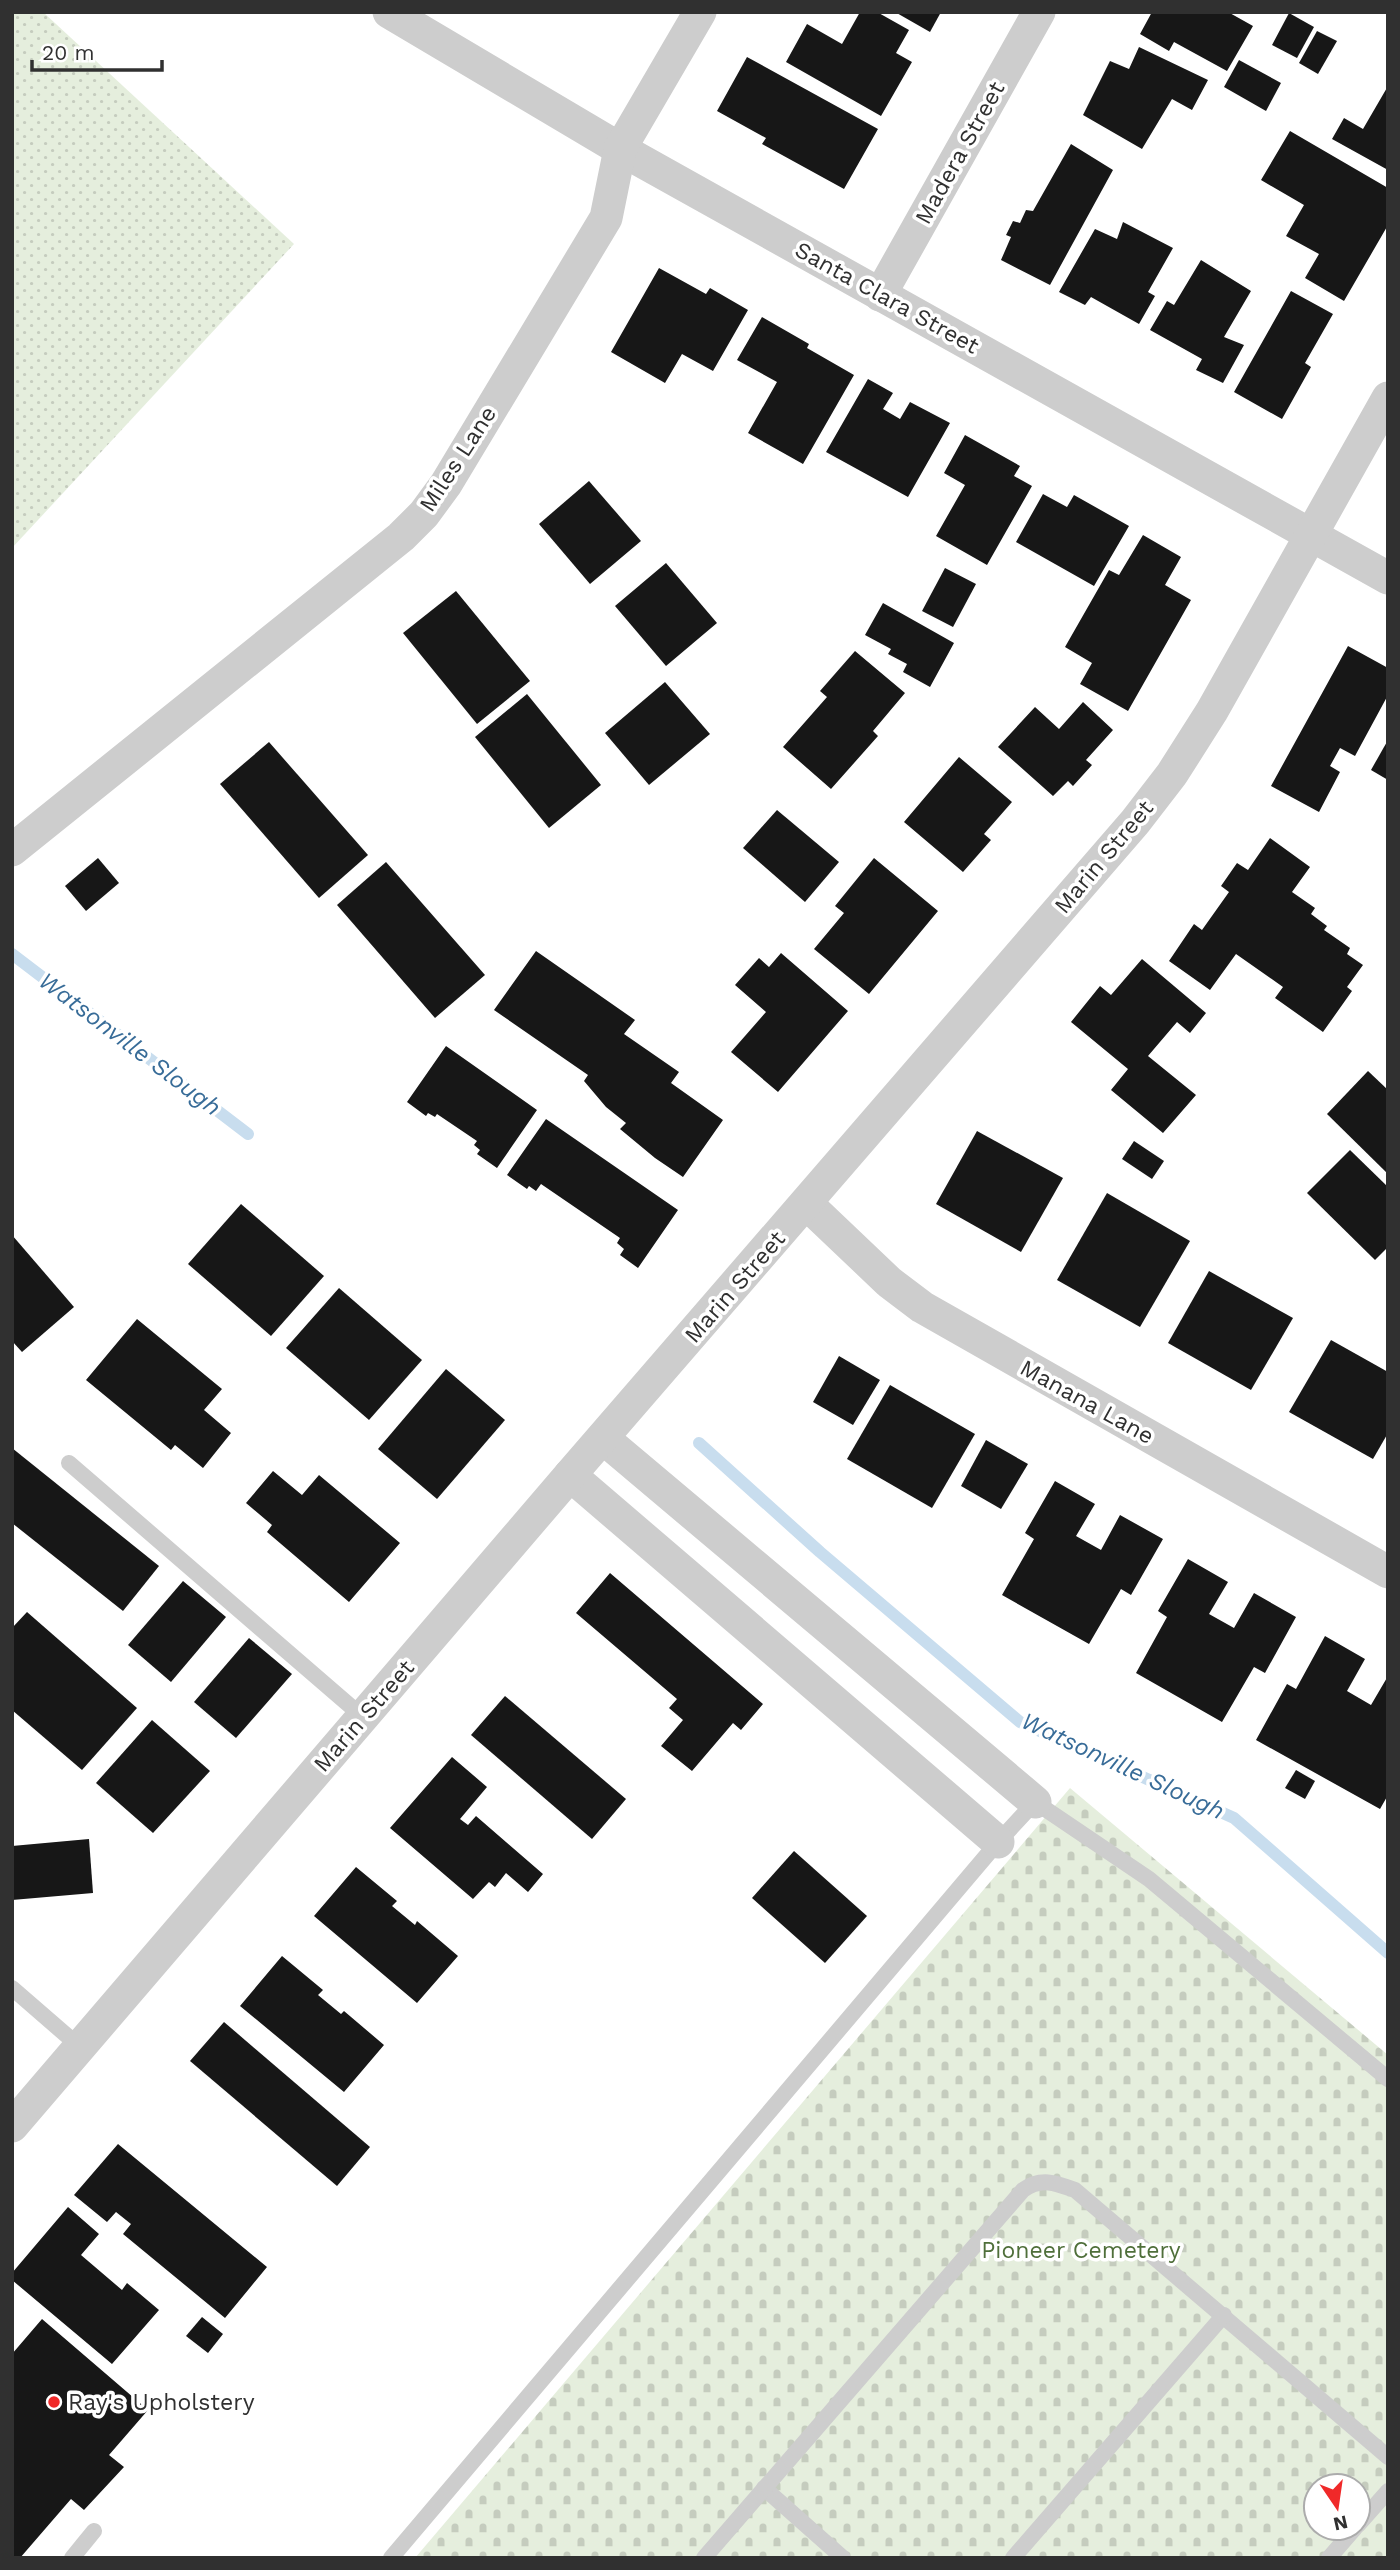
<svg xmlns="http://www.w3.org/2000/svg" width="1400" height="2570" viewBox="0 0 1400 2570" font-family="'Work Sans',sans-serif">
  <defs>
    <pattern id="grass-dots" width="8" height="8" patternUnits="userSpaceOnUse" patternTransform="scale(1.75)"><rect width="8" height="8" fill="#e5eedd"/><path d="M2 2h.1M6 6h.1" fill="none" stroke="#c5ccbe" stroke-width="1.8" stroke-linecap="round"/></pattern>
    <pattern id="cemetery-stones" width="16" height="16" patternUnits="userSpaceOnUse" patternTransform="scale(1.75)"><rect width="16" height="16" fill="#e5eedd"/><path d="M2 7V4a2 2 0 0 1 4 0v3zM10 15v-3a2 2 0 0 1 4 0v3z" fill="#c5ccbe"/></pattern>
  </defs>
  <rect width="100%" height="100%" fill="#fff"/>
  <path fill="url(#grass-dots)" d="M12 12H43L294 244 12 548Z"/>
  <path fill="url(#cemetery-stones)" fill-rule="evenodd" d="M1070 1788 1388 2055V2558H415ZM1316 2486H1358V2528H1316Z"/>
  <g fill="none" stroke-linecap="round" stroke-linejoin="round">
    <g stroke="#c8ddee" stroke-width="12">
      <path d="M12 954 248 1134"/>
      <path d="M699 1443 820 1552 1020 1722 1234 1818 1388 1953"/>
    </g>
  </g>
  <g fill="#171717">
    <path d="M860 12H877L909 30 896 53 912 62 881 116 786 62 807 24 842 44Z"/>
    <path d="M895 12H941L930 32Z"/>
    <path d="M1152 12H1228L1253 26 1227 71 1174 42 1169 51 1140 34Z"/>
    <path d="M1289 13 1314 27 1297 58 1272 45Z"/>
    <path d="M1317 31 1337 41 1318 74 1299 63Z"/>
    <path d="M1139 47 1208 80 1192 110 1172 99 1142 149 1083 115 1110 61 1129 69Z"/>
    <path d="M747 57 878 129 844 189 762 144 766 138 717 111Z"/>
    <path d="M1239 60 1281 83 1266 111 1224 87Z"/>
    <path d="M1388 86V170L1332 139 1344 118 1363 129Z"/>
    <path d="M1290 131 1388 188V225L1344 301 1305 278 1319 254 1286 236 1304 205 1261 180Z"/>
    <path d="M1071 144 1113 170 1050 285 1001 260 1011 237 1006 235 1013 221 1020 223 1026 210 1033 211Z"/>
    <path d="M1123 222 1173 248 1148 292 1155 296 1139 324 1091 297 1085 305 1059 292 1095 229 1117 239Z"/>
    <path d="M1201 260 1251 291 1224 337 1244 345 1223 383 1196 370 1202 359 1150 330 1167 301 1174 305Z"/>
    <path d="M659 268 706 294 710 288 748 310 713 371 682 354 665 383 611 352Z"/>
    <path d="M1291 291 1333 314 1305 363 1311 367 1282 419 1234 392Z"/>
    <path d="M762 317 809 344 807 348 854 375 803 464 748 433 777 382 737 360Z"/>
    <path d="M868 379 893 393 883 409 900 419 910 402 950 423 908 497 826 452Z"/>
    <path d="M965 435 1020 466 1014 476 1032 486 987 565 936 536 965 485 944 473Z"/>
    <path d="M589 481 641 541 590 584 539 524Z"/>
    <path d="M1043 494 1067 507 1074 495 1129 526 1094 586 1016 542Z"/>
    <path d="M1143 535 1181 557 1165 585 1191 600 1128 711 1080 684 1092 663 1065 647 1109 570 1119 575Z"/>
    <path d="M666 563 717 623 666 666 615 606Z"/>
    <path d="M945 568 976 584 953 627 922 611Z"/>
    <path d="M456 591 530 681 477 724 403 633Z"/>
    <path d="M883 603 954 643 930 687 903 672 907 664 888 654 891 649 865 635Z"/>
    <path d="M1348 646 1388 668V695L1355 756 1340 748 1330 766 1340 772 1319 812 1271 786Z"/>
    <path d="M855 651 905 693 873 731 878 736 831 789 783 747 827 697 820 691Z"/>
    <path d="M665 682 710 734 649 785 605 733Z"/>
    <path d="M527 694 601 785 549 828 475 737Z"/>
    <path d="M1083 702 1113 730 1086 760 1092 765 1073 786 1068 781 1053 796 998 747 1035 707 1059 729Z"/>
    <path d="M1388 740V780L1371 770Z"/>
    <path d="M269 742 368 855 319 898 220 784Z"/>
    <path d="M959 757 1012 802 984 834 991 840 963 872 904 822Z"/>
    <path d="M777 810 839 862 805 902 743 848Z"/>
    <path d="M1270 838 1310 867 1292 892 1315 908 1311 914 1327 926 1324 930 1350 948 1347 954 1363 965 1347 987 1352 991 1323 1032 1275 998 1283 987 1236 954 1210 990 1169 961 1194 924 1202 930 1229 892 1221 886 1237 863 1248 870Z"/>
    <path d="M98 858 119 883 86 911 65 886Z"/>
    <path d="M874 858 938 911 869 994 814 949 844 913 835 906Z"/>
    <path d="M386 862 485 975 435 1018 337 905Z"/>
    <path d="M536 951 635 1020 624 1034 679 1072 671 1083 723 1120 683 1177 655 1158 620 1129 626 1123 606 1107 584 1081 588 1075 494 1010Z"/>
    <path d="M781 953 848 1011 778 1092 731 1052 766 1012 735 985 759 958 769 967Z"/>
    <path d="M1142 959 1206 1013 1190 1033 1177 1022 1148 1056 1196 1095 1163 1133 1111 1090 1128 1069 1071 1022 1100 986 1111 995Z"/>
    <path d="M446 1046 537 1110 497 1168 477 1154 480 1150 474 1145 477 1141 437 1114 435 1117 428 1113 426 1116 407 1102Z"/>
    <path d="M1368 1071 1388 1090V1174L1327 1114Z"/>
    <path d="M546 1119 678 1210 638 1268 620 1255 624 1249 617 1243 620 1238 541 1184 536 1191 529 1186 527 1189 507 1175Z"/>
    <path d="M977 1131 1063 1178 1021 1252 936 1204Z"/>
    <path d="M1134 1141 1164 1161 1152 1179 1122 1159Z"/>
    <path d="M1350 1150 1388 1187V1247L1375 1260 1307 1193Z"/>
    <path d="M1107 1193 1190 1241 1140 1327 1057 1280Z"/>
    <path d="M241 1204 324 1276 271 1336 188 1264Z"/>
    <path d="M12 1235 74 1307 22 1352 12 1341Z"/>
    <path d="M1209 1271 1293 1318 1251 1390 1168 1343Z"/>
    <path d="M339 1288 422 1360 369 1420 286 1348Z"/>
    <path d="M137 1319 222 1389 204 1410 231 1433 203 1468 175 1445 171 1450 86 1380Z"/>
    <path d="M1331 1340 1388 1372V1433L1373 1459 1289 1412Z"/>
    <path d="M839 1356 880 1380 853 1425 813 1402Z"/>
    <path d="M446 1369 505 1420 437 1499 378 1449Z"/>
    <path d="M890 1385 975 1434 932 1508 847 1459Z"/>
    <path d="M986 1440 1028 1464 1001 1509 961 1486Z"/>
    <path d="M12 1448 159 1566 123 1611 12 1523Z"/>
    <path d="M273 1471 302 1495 319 1475 400 1543 349 1602 267 1532 272 1525 246 1503Z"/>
    <path d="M1055 1481 1095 1504 1076 1536 1101 1550 1120 1515 1163 1539 1131 1595 1121 1589 1089 1644 1002 1595 1034 1539 1025 1533Z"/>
    <path d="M1188 1559 1228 1582 1209 1614 1234 1628 1254 1593 1296 1617 1265 1673 1254 1667 1222 1722 1136 1673 1167 1617 1158 1611Z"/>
    <path d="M610 1573 763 1704 741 1730 733 1723 692 1771 661 1746 683 1720 669 1708 677 1699 576 1613Z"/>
    <path d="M183 1581 226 1617 171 1682 128 1645Z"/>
    <path d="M27 1612 137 1708 82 1770 12 1710V1628Z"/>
    <path d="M1325 1636 1365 1659 1347 1691 1371 1705 1388 1676V1795L1380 1809 1256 1740 1287 1684 1296 1689Z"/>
    <path d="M249 1638 292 1674 236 1738 194 1702Z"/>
    <path d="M505 1696 626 1799 592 1839 471 1735Z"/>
    <path d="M152 1720 210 1771 153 1833 96 1783Z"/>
    <path d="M452 1757 487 1787 460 1819 468 1825 476 1816 543 1874 528 1892 506 1873 495 1887 489 1882 473 1899 390 1828Z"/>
    <path d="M1296 1770 1315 1781 1305 1799 1285 1788Z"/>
    <path d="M89 1839 93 1893 12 1900V1846Z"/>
    <path d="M794 1851 867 1916 825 1963 752 1898Z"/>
    <path d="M356 1867 397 1901 392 1906 415 1925 417 1921 458 1956 417 2003 314 1916Z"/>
    <path d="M282 1956 323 1990 318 1995 341 2014 344 2011 384 2045 344 2092 240 2006Z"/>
    <path d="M224 2022 370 2147 337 2186 190 2061Z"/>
    <path d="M118 2144 267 2267 225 2318 123 2234 131 2224 116 2212 107 2222 74 2195Z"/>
    <path d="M68 2207 99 2234 81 2255 122 2290 127 2283 159 2310 112 2364 12 2280V2273Z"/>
    <path d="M202 2317 223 2334 208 2353 186 2336Z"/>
    <path d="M42 2319 148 2410 109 2455 124 2467 84 2510 71 2499 20 2558H12V2354Z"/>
  </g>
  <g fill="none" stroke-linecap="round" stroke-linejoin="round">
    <g stroke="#cdcdcd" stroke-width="16">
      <path d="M69 1463 363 1717"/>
      <path d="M12 1988 80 2047"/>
      <path d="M764 2488 843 2558"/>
      <path d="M1358 2525 1388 2491"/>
      <path d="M72 2558 94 2531"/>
      <path d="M391 2558 998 1842 1035 1802 1149 1879 1388 2079"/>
      <path d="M704 2558 1023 2190C1041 2177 1056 2183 1075 2190L1388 2457"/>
      <path d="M1013 2558 1224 2315"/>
      <path d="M1329 2558 1355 2528"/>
    </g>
    <g stroke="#cdcdcd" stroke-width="33">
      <path d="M389 12 620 149 1388 578"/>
      <path d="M880 295 1039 12"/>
      <path d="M12 850 401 537 424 514 446 484 606 218 620 149 700 12"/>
      <path d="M807 1204 889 1282 922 1307 1388 1572"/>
      <path d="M604 1439 1035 1802"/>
      <path d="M570 1475 998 1842"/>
      <path d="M12 2126 570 1475 1135 822 1172 774 1212 711 1388 398"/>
    </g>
  </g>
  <circle fill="#f02929" stroke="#fff" stroke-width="2.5" cx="54" cy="2402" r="7"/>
  <g text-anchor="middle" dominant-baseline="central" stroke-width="7" stroke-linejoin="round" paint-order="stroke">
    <g font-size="23" fill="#303030" stroke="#fff">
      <text transform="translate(960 153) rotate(-61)">Madera Street</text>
      <text transform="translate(887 298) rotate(29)">Santa Clara Street</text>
      <text transform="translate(458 459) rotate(-57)">Miles Lane</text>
      <text transform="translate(1104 857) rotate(-50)">Marin Street</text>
      <text transform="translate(735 1287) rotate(-49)">Marin Street</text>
      <text transform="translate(1087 1402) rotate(29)">Manana Lane</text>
      <text transform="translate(364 1716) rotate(-49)">Marin Street</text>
    </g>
    <g font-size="23" fill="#4f6f3a" stroke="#fff">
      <text x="1081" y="2250">Pioneer Cemetery</text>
    </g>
    <g font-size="23" fill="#303030" stroke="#fff" text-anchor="start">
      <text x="68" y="2402">Ray's Upholstery</text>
    </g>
    <g font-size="24" font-style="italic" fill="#386c98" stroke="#fff">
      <text transform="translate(130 1044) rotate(37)">Watsonville Slough</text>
      <text transform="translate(1123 1766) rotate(25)">Watsonville Slough</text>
    </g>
  </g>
  <rect width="1400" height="2570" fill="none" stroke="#303030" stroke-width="28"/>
  <g transform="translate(1337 2507) rotate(167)"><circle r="33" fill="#ffffff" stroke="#acacac" stroke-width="2"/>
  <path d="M0-5L12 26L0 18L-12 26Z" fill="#f02929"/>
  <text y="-10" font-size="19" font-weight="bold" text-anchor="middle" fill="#303030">N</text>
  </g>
  <path d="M32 60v10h130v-10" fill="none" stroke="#303030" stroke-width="3.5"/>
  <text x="42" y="60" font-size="21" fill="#303030" stroke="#ffffff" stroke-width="5" paint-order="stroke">20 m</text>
</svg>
